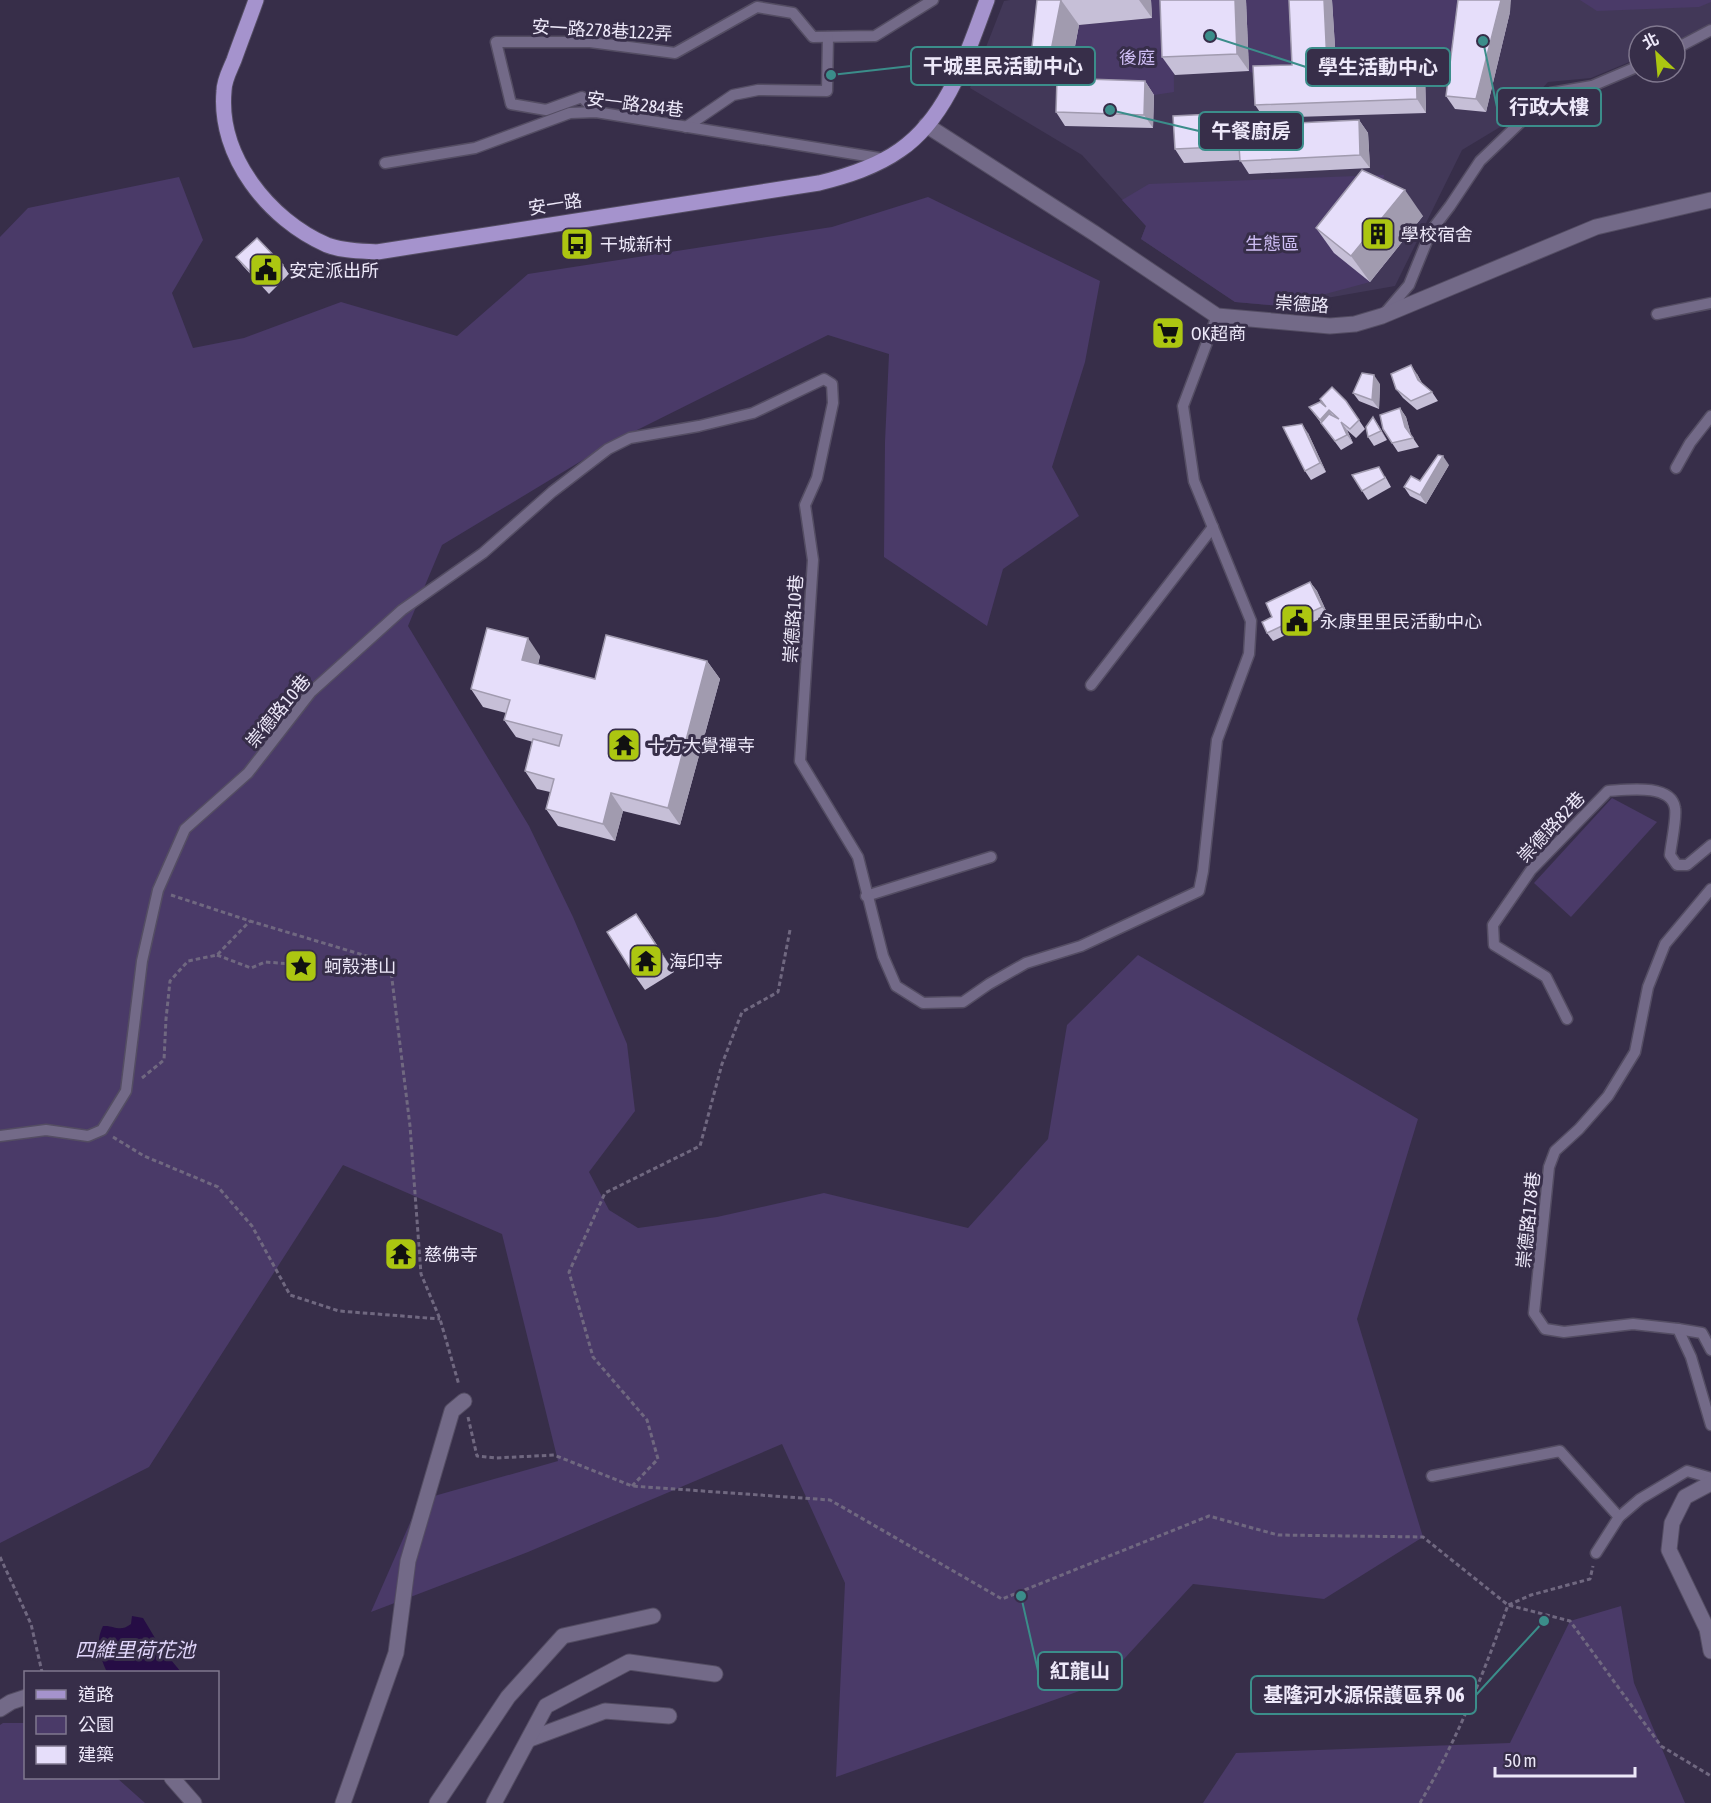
<svg xmlns="http://www.w3.org/2000/svg" width="1711" height="1803" viewBox="0 0 1711 1803" font-family="'Asap Condensed','Noto Sans TC',sans-serif">
  <rect width="100%" height="100%" fill="#372e49"/>
  <path fill="#423858" d="M1010 0H1711V34L1675 44V36H1639V58L1591 78 1548 82 1515 118 1462 150 1395 286 1281 306 1235 302 1141 239 1146 226 1082 155 970 88 1004 1Z"/>
  <g fill="#4a3a68">
    <path d="M1151 0H1173L1174 92 1154 95 1066 92 1079 25 1152 18Z"/>
    <path d="M1246 0H1297L1302 78 1263 79 1249 71Z"/>
    <path d="M1332 0H1469L1460 71 1337 77Z"/>
    <path d="M1580 0H1711V2L1699 7 1597 11Z"/>
    <path d="M1384 175 1370 282 1281 306 1235 302 1141 239 1146 226 1122 200 1149 184Z"/>
    <path d="M179 177 203 240 172 293 193 348 244 338 341 302 457 336 528 274 832 227 928 197 1100 281 1085 362 1052 467 1079 516 1003 569 987 626 884 557 885 442 889 354 828 335 611 443 442 545 408 626 529 826 573 917 627 1044 635 1111 589 1172 609 1210 638 1228 717 1217 824 1193 968 1228 1048 1139 1067 1025 1138 955 1418 1119 1357 1319 1423 1537 1324 1599 1193 1584 1102 1683 836 1777 845 1583 782 1444 528 1552 371 1612 420 1500 558 1461 502 1234 343 1165 149 1467 0 1543V237L28 208Z"/>
    <path d="M1612 798 1657 822 1571 917 1534 883Z"/>
    <path d="M1621 1606 1634 1683 1685 1803H1203L1236 1753 1510 1743 1570 1621Z"/>
    <path d="M3 1723H25L26 1778H117L145 1803H0V1725Z"/>
  </g>
  <path fill="#260d45" d="M132 1616 143 1618 161 1648 181 1672H108L106 1670C100 1656 95 1642 103 1626 115 1625 119 1633 131 1624Z"/>
  <g fill="none" stroke-linecap="round" stroke-linejoin="round">
    <g stroke="#544d63" stroke-width="13">
      <g id="lane">
        <path d="M1675 49 1711 30"/>
        <path d="M596 112 582 97 546 110 511 104 496 42H590L675 53 757 7 793 13 813 37 875 36 933 0"/>
        <path d="M686 127 733 95 758 90 827 91 828 37"/>
        <path d="M385 163 475 148 570 113 596 112 885 159"/>
        <path d="M1385 313 1409 285 1431 231 1450 206 1480 161 1551 93 1592 86 1639 66"/>
        <path d="M1657 314 1711 303"/>
        <path d="M1676 468 1690 443 1711 416"/>
        <path d="M1091 685 1213 527"/>
        <path d="M1711 889 1665 944 1648 987 1635 1052 1608 1096 1579 1129 1555 1151 1549 1167 1534 1313 1545 1329 1564 1332 1633 1324 1678 1329 1691 1357 1711 1425"/>
        <path d="M866 896 991 857"/>
        <path d="M1567 1019 1546 977 1494 945 1493 925 1531 870 1608 791C1625 790 1671 783 1675 808 1677 818 1671 844 1670 855L1677 865H1687L1711 845"/>
        <path d="M0 1136 46 1130 88 1136 102 1130 126 1091 142 961 158 890 185 829 248 773 311 692 402 610 483 553 552 492 608 449 630 438 699 426 753 413 824 379 832 384 833 403 817 478 805 505 813 560 800 761 858 857 883 956 896 986 923 1003 963 1002 989 984 1026 963 1081 946 1199 891 1203 871 1217 740 1249 654 1251 621 1194 481 1183 406 1217 316"/>
        <path d="M1678 1329 1702 1333 1711 1350"/>
        <path d="M1432 1476 1560 1451 1619 1517"/>
        <path d="M1596 1553 1619 1517 1640 1499 1687 1471 1711 1478"/>
      </g>
    </g>
    <g stroke="#544d63" stroke-width="17">
      <g id="street">
        <path d="M926 125 1094 233 1217 316 1330 326 1355 324 1382 316 1596 227 1711 200"/>
        <path d="M1711 1483 1685 1497 1672 1523 1669 1550 1707 1629 1711 1651"/>
        <path d="M0 1709 11 1702 26 1697"/>
        <path d="M530 1739 605 1711 669 1716"/>
        <path d="M172 1778 194 1803"/>
        <path d="M343 1803 396 1653 408 1561 452 1411 464 1401"/>
        <path d="M437 1803 508 1697 563 1636 653 1616"/>
        <path d="M494 1803 546 1706 629 1662 715 1674"/>
      </g>
    </g>
    <g stroke="#544d63" stroke-width="17">
      <path id="primary" d="M256 0C249 20 241 40 234 60 230 70 224 80 224 91 218 156 269 220 327 245 342 251 361 251 377 252L819 183C847 176 876 167 900 150 949 116 967 53 987 0"/>
    </g>
    <g stroke="#706880" stroke-width="3" stroke-dasharray="4.5 3" stroke-linecap="butt">
      <path d="M171 895 250 921 390 963 410 1126 421 1274 440 1319 459 1385"/>
      <path d="M217 955 251 968 265 962 307 965"/>
      <path d="M142 1078 164 1060 166 1019 170 981 188 961 217 955 250 921"/>
      <path d="M113 1137 144 1156 218 1187 252 1226 290 1295 339 1311 440 1319"/>
      <path d="M468 1417 477 1456 496 1458 554 1455 632 1486 830 1500 1002 1599 1209 1516 1278 1535 1423 1537 1508 1605 1570 1621 1661 1746 1711 1776"/>
      <path d="M632 1486 658 1459 647 1420 593 1357 569 1272 605 1193 700 1146 722 1064 742 1012 778 992 790 930"/>
      <path d="M0 1557 31 1624 42 1672"/>
      <path d="M1420 1803C1457 1740 1484 1673 1508 1605L1531 1595 1590 1579 1593 1566"/>
    </g>
    <use href="#lane" stroke="#736a88" stroke-width="10"/>
    <use href="#street" stroke="#736a88" stroke-width="15"/>
    <use href="#primary" stroke="#a593cd" stroke-width="15"/>
  </g>
  <g fill="#c6bfd7">
    <path d="M1037 0H1151L1152 18 1079 25 1069 79 1145 81 1154 95 1153 128 1065 126 1056 112 1057 80 1032 47Z"/>
    <path d="M1246 0 1249 71 1175 75 1162 57Z"/>
    <path d="M1289 0H1332L1336 63 1425 74 1426 113 1264 118 1255 105 1292 65Z"/>
    <path d="M1510 12 1486 112 1455 109 1446 96Z"/>
    <path d="M1359 120 1368 133 1370 168 1249 174 1240 160 1184 163 1175 149 1262 124Z"/>
    <path d="M1423 216 1370 282 1334 253 1316 228Z"/>
    <path d="M236 257 283 265 289 274 269 294 243 266Z"/>
    <path d="M1417 374 1422 383 1432 392 1438 401 1417 410 1403 398 1396 389Z"/>
    <path d="M1380 384 1379 409 1359 401 1353 393Z"/>
    <path d="M1346 401 1365 429 1356 438 1347 430 1353 443 1341 450 1309 407H1326Z"/>
    <path d="M1400 408 1406 417 1411 435 1419 447 1398 452 1392 443Z"/>
    <path d="M1373 417 1387 440 1374 446 1368 437Z"/>
    <path d="M1308 433 1326 472 1311 480 1305 471Z"/>
    <path d="M1449 465 1426 504 1410 496 1404 487 1420 481Z"/>
    <path d="M1352 475 1385 476 1391 487 1368 500Z"/>
    <path d="M1310 582 1317 591 1328 615 1273 641 1267 633 1272 617Z"/>
    <path d="M540 656 538 665 595 679 707 661 720 679 680 825 623 811 615 841 558 826 546 809 550 792 537 789 525 771 533 742 516 737 504 720 506 713 483 707 471 689Z"/>
    <path d="M636 914 674 972 645 990 633 973Z"/>
  </g>
  <g fill="#a19baf">
    <path d="M1061 0 1079 25 1066 92 1048 66Z"/>
    <path d="M1139 0H1151L1152 18Z"/>
    <path d="M1235 0H1246L1249 71 1237 54Z"/>
    <path d="M1324 0H1332L1337 77 1327 63Z"/>
    <path d="M1501 0H1511L1510 12 1486 112 1476 99Z"/>
    <path d="M1416 61 1425 74 1426 113 1417 99Z"/>
    <path d="M1145 81 1154 95 1153 128 1144 115Z"/>
    <path d="M1254 112 1263 125H1254Z"/>
    <path d="M1359 120 1368 133 1370 168 1360 155Z"/>
    <path d="M1405 190 1423 216 1370 282 1351 256Z"/>
    <path d="M1411 365 1417 374 1425 389 1418 380Z"/>
    <path d="M1374 375 1380 384 1379 409 1372 400Z"/>
    <path d="M1400 408 1406 417 1411 435 1405 427Z"/>
    <path d="M1329 410 1335 419 1326 429 1320 420Z"/>
    <path d="M1373 417 1379 426 1387 440 1381 431Z"/>
    <path d="M1341 422 1347 430 1353 443 1347 435Z"/>
    <path d="M1302 424 1308 433 1326 472 1320 463Z"/>
    <path d="M1443 456 1449 465 1426 504 1420 495Z"/>
    <path d="M1310 582 1317 591 1328 615 1322 607Z"/>
    <path d="M528 638 540 656 534 678 522 660Z"/>
    <path d="M707 661 720 679 680 825 668 808Z"/>
    <path d="M611 793 623 811 615 841 603 824Z"/>
    <path d="M636 914 648 931 674 972 662 954Z"/>
  </g>
  <g fill="#e6defa" stroke="#a19baf" stroke-width="1.5">
    <path d="M1037 0H1061L1048 66 1032 47Z"/>
    <path d="M1160 0H1235L1237 54 1162 57Z"/>
    <path d="M1289 0H1324L1327 63 1416 61 1417 99 1255 105 1253 66 1292 65Z"/>
    <path d="M1458 0H1501L1476 99 1446 96Z"/>
    <path d="M1057 78 1145 81 1144 115 1056 112Z"/>
    <path d="M1254 112V125L1359 120 1360 155 1240 161 1239 146 1175 149 1173 116Z"/>
    <path d="M1362 170 1405 190 1351 256 1316 228Z"/>
    <path d="M257 238 283 265 263 285 236 257Z"/>
    <path d="M1411 365 1418 380 1432 392 1411 401 1396 389 1391 374Z"/>
    <path d="M1362 373 1374 375 1372 400 1353 393Z"/>
    <path d="M1332 387 1346 401 1359 420 1350 429 1341 422 1347 435 1335 441 1321 423 1329 414 1339 419 1329 410 1320 420 1309 407 1320 402 1326 407 1320 399Z"/>
    <path d="M1400 408 1405 427 1413 438 1392 443 1383 429 1380 415Z"/>
    <path d="M1373 417 1381 431 1368 437 1366 427Z"/>
    <path d="M1302 424 1320 463 1305 471 1283 427Z"/>
    <path d="M1438 455 1443 456 1420 495 1404 487 1411 476 1420 481Z"/>
    <path d="M1379 467 1385 478 1362 491 1352 475Z"/>
    <path d="M1310 582 1322 607 1267 633 1262 622 1272 617 1266 603Z"/>
    <path d="M487 628 528 638 522 660 595 679 606 635 707 661 668 808 611 793 603 824 546 809 554 779 525 771 533 739 559 746 562 735 504 720 510 700 471 689Z"/>
    <path d="M636 914 662 954 633 973 607 932Z"/>
  </g>
  <defs>
    <g id="building-square" transform="scale(1.725)"><rect x="-9" y="-9" width="18" height="18" rx="4" fill="#acc611" stroke="#372e49"/><path d="M-4-6H4V6H1V3H-1V6H-4ZM-2.5-4.3h1.7v1.8h-1.7ZM.8-4.3h1.7v1.8H.8ZM-2.5-1h1.7V.8h-1.7ZM.8-1h1.7V.8H.8Z" fill="#111"/></g>
    <g id="bus-square" transform="scale(1.725)"><rect x="-9" y="-9" width="18" height="18" rx="4" fill="#acc611" stroke="#372e49"/><path d="M-5-6H5V4H4V6H2V4H-2V6H-4V4H-5ZM-3.5-4V0h7V-4ZM-3.5 1.2v1.5H-2V1.2ZM2 1.2v1.5H3.5V1.2Z" fill="#111"/></g>
    <g id="civic-square" transform="scale(1.725)"><rect x="-9" y="-9" width="18" height="18" rx="4" fill="#acc611" stroke="#372e49"/><path d="M-.6-6.5H3V-4.5H.6V-3L4-1V1h2V6H-6V1h2V-1L-.6-3ZM-1.2 2.5V6h2.4V2.5Z" fill="#111"/></g>
    <g id="supermarket-square" transform="scale(1.725)"><rect x="-9" y="-9" width="18" height="18" rx="4" fill="#acc611" stroke="#372e49"/><path d="M-6-5.5h2.5l.6 2H6L4.5 2H-2.5L-4.4-4H-6ZM-1.5 3.2a1.3 1.3 0 1 0 .1 0ZM3 3.2a1.3 1.3 0 1 0 .1 0Z" fill="#111"/></g>
    <g id="temple-square" transform="scale(1.725)"><rect x="-9" y="-9" width="18" height="18" rx="4" fill="#acc611" stroke="#372e49"/><path d="M0-6L5-2H3V0L6.5 2.5H4V6H1.5V3h-3V6H-4V2.5H-6.5L-3 0V-2H-5Z" fill="#111"/></g>
    <g id="sight-square" transform="scale(1.725)"><rect x="-9" y="-9" width="18" height="18" rx="4" fill="#acc611" stroke="#372e49"/><path d="M0-6L1.8-2.2L6-1.7L2.9 1.2L3.7 5.4L0 3.3L-3.7 5.4L-2.9 1.2L-6-1.7L-1.8-2.2Z" fill="#111"/></g>
  </defs>
  <g fill-rule="evenodd">
    <use href="#building-square" x="1378" y="234"/>
    <use href="#bus-square" x="577" y="244"/>
    <use href="#civic-square" x="266" y="270"/>
    <use href="#supermarket-square" x="1168" y="333"/>
    <use href="#civic-square" x="1297" y="621"/>
    <use href="#temple-square" x="624" y="745"/>
    <use href="#temple-square" x="646" y="961"/>
    <use href="#sight-square" x="301" y="966"/>
    <use href="#temple-square" x="401" y="1254"/>
  </g>
  <g text-anchor="middle" dominant-baseline="central" stroke-width="6" stroke-linejoin="round" paint-order="stroke">
    <g font-size="18" fill="#ede8f9" stroke="#372e49">
      <text transform="translate(602 30) rotate(3)">安一路278巷122弄</text>
      <text transform="translate(635 104) rotate(7)">安一路284巷</text>
      <text transform="translate(555 204) rotate(-9)">安一路</text>
      <text transform="translate(1302 304) rotate(4)">崇德路</text>
      <text transform="translate(793 619) rotate(-86)">崇德路10巷</text>
      <text transform="translate(278 711) rotate(-50)">崇德路10巷</text>
      <text transform="translate(1551 827) rotate(-47)">崇德路82巷</text>
      <text transform="translate(1528 1220) rotate(-84)">崇德路178巷</text>
    </g>
    <g font-size="18" fill="#cdbcf3" stroke="#372e49">
      <text x="1137" y="57">後庭</text>
      <text x="1272" y="243">生態區</text>
    </g>
    <g font-size="18" fill="#ede8f9" stroke="#372e49" text-anchor="start">
      <text x="1401" y="234">學校宿舍</text>
      <text x="600" y="244">干城新村</text>
      <text x="289" y="270">安定派出所</text>
      <text x="1191" y="333">OK超商</text>
      <text x="1320" y="621">永康里里民活動中心</text>
      <text x="647" y="745">十方大覺禪寺</text>
      <text x="669" y="961">海印寺</text>
      <text x="324" y="966">蚵殼港山</text>
      <text x="424" y="1254">慈佛寺</text>
    </g>
    <g font-size="20" font-style="italic" fill="#e0d5fa" stroke="#372e49">
      <text x="135" y="1649">四維里荷花池</text>
    </g>
  </g>
  <path fill="none" stroke="#3b8d8a" stroke-width="2" d="M831 75L911 66M1210 36L1306 67M1483 41L1497 107M1110 110L1199 131M1021 1596L1038 1671M1544 1621L1476 1695"/>
  <g fill="#3b8d8a" stroke="#372e49" stroke-width="2">
    <circle cx="831" cy="75" r="6"/>
    <circle cx="1210" cy="36" r="6"/>
    <circle cx="1483" cy="41" r="6"/>
    <circle cx="1110" cy="110" r="6"/>
    <circle cx="1021" cy="1596" r="6"/>
    <circle cx="1544" cy="1621" r="6"/>
  </g>
  <g fill="#372e49" stroke="#3b8d8a" stroke-width="2">
    <rect x="911" y="47" width="184" height="38" rx="6"/>
    <rect x="1306" y="48" width="144" height="38" rx="6"/>
    <rect x="1497" y="88" width="104" height="38" rx="6"/>
    <rect x="1199" y="112" width="104" height="38" rx="6"/>
    <rect x="1038" y="1652" width="84" height="38" rx="6"/>
    <rect x="1251" y="1676" width="225" height="38" rx="6"/>
  </g>
  <g font-size="20" text-anchor="middle" font-weight="bold" fill="#ede8f9">
    <text x="1003" y="73">干城里民活動中心</text>
    <text x="1378" y="74">學生活動中心</text>
    <text x="1549" y="114">行政大樓</text>
    <text x="1251" y="138">午餐廚房</text>
    <text x="1080" y="1678">紅龍山</text>
    <text x="1364" y="1702">基隆河水源保護區界 06</text>
  </g>
  <rect x="24" y="1671" width="195" height="108" fill="#372e49" stroke="#80788f" stroke-width="1.5"/>
  <rect x="36" y="1690" width="30" height="9" fill="#a593cd" stroke="#80788f" stroke-width="1.5"/>
  <text x="78" y="1701" font-size="18" fill="#ede8f9">道路</text>
  <rect x="36" y="1716" width="30" height="18" fill="#4a3a68" stroke="#80788f" stroke-width="1.5"/>
  <text x="78" y="1731" font-size="18" fill="#ede8f9">公園</text>
  <rect x="36" y="1746" width="30" height="18" fill="#e6defa" stroke="#80788f" stroke-width="1.5"/>
  <text x="78" y="1761" font-size="18" fill="#ede8f9">建築</text>
  <g transform="translate(1657 54) rotate(334)"><circle r="28" fill="#372e49" stroke="#80788f" stroke-width="1.5"/>
  <path d="M0-4.5L10 22L0 15L-10 22Z" fill="#acc611"/>
  <text y="-9" font-size="16" font-weight="bold" text-anchor="middle" fill="#ede8f9">北</text>
  </g>
  <path d="M1495 1767v9h140v-9" fill="none" stroke="#ede8f9" stroke-width="3"/>
  <text x="1504" y="1767" font-size="18" fill="#ede8f9" stroke="#372e49" stroke-width="4.5" paint-order="stroke">50 m</text>
</svg>
